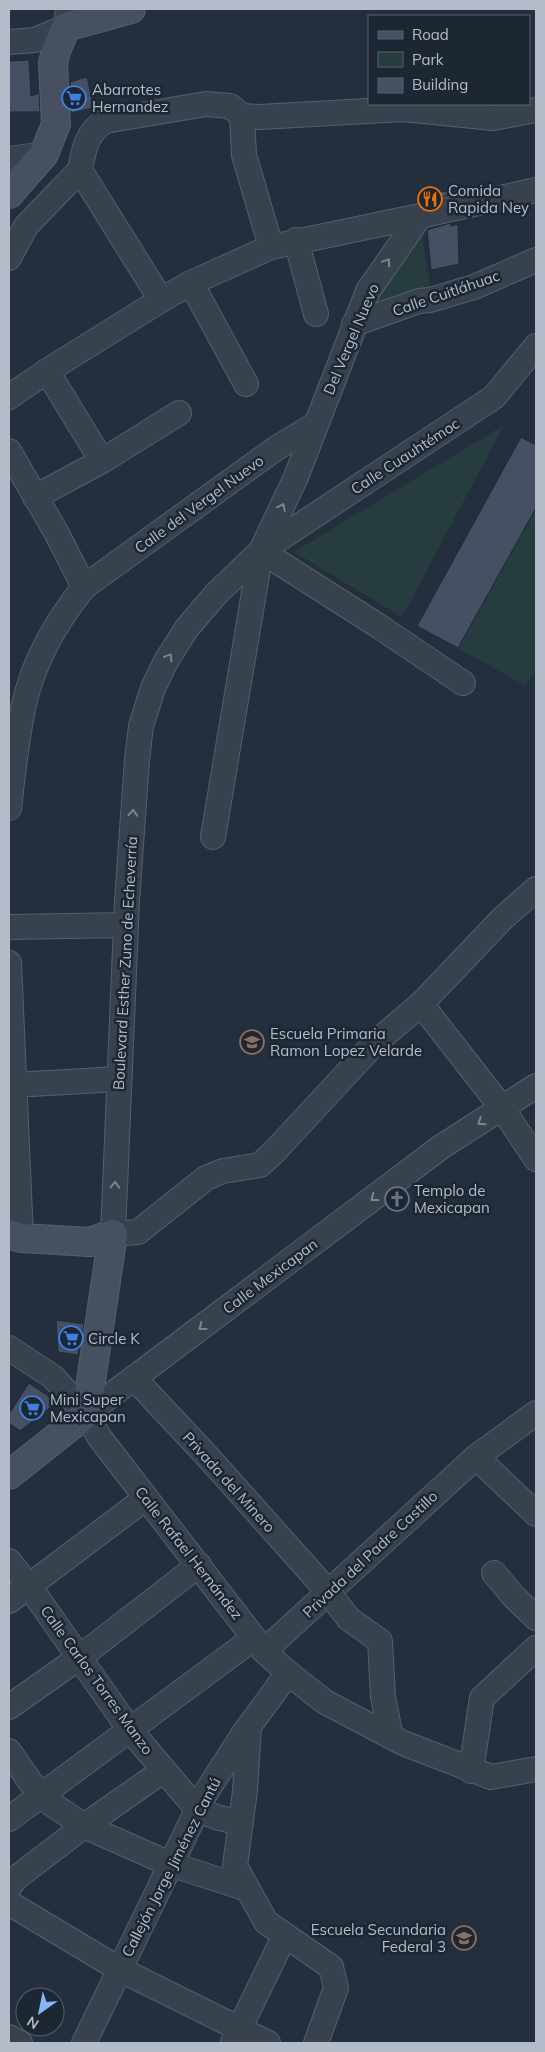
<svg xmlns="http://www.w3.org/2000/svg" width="545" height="2052" viewBox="0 0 545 2052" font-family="Mulish,sans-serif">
  <rect width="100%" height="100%" fill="#242f3e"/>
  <g fill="#263c3f">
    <path d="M419 218 432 296 390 309 372 298Z"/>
    <path d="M504 425 402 617 294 552Z"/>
    <path d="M536 508V667L526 686 458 648Z"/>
  </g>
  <g fill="#455162" stroke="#1f2835">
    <path d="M29 60 31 96 39 93 40 112H9V61Z"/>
    <path d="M87 77 94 108 71 113 70 82Z"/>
    <path d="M450 191V195L424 201 423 193Z"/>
    <path d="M451 223V226L458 224 459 264 431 270 427 230Z"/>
    <path d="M521 437 536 445V508L458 648 417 626Z"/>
    <path d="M56 1320 84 1324 78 1355 58 1352Z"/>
    <path d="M29 1383 57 1402 20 1431 9 1423V1414Z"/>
  </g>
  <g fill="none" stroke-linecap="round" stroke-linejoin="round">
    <g stroke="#565f6c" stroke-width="26">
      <g id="street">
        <path d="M9 42 35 40 66 27 68 9"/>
        <path d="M242 116 244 155 271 247"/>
        <path d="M9 159 44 154"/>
        <path d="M296 240 316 314"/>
        <path d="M9 258 26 226 80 170"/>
        <path d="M191 283 246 384"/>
        <path d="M161 300 80 170C84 149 86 133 105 121L206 104 230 106 242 116 260 117 403 109 493 118 536 110"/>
        <path d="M354 324 419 301 430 300 474 287 536 260"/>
        <path d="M536 346 494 397 261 551 216 594 187 628 166 661 153 688 141 726 137 760 127 901 113 1234 138 1232 206 1178 223 1171 260 1165 274 1152 375 1043 421 1004 502 919 536 889"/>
        <path d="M47 371 102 461"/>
        <path d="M9 397 47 371 161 300 191 283 271 247 420 216"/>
        <path d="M9 451 56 532 84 587"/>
        <path d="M35 497 102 461 179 413"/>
        <path d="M261 551 377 625 463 683"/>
        <path d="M9 808C13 775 16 742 23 709 32 664 56 622 84 587L275 449 316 424"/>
        <path d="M213 837 261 551 296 477 368 291 420 216 536 190"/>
        <path d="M9 927 126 925"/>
        <path d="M9 963 21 1238"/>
        <path d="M421 1004 502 1108 536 1159"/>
        <path d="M13 1085 119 1079"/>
        <path d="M9 1348 53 1377 86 1414 100 1438 264 1651 288 1673 325 1702 403 1743 491 1777 536 1769"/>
        <path d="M134 1378 207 1456 324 1587"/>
        <path d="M86 1414 441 1147 536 1086"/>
        <path d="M476 1457 536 1514"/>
        <path d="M9 1561 29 1586 130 1730 197 1809 216 1817 241 1823"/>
        <path d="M494 1573 514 1597 536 1618"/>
        <path d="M9 1601 146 1498"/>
        <path d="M349 1619 380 1641 383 1697 391 1737"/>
        <path d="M264 1651 476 1457 536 1413"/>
        <path d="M9 1707 80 1657 199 1565"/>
        <path d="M249 1728 245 1791 235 1866 266 1922 331 1967 336 1988 316 2043"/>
        <path d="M9 1751 40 1796 84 1826 170 1864 247 1889"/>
        <path d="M471 1771 482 1698 536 1648"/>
        <path d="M9 1819 254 1638"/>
        <path d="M9 1887 16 1878 84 1826 164 1770"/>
        <path d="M9 1903 119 1969 268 2043"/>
        <path d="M9 2037 20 2043"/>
        <path d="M233 2042 285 1935"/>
        <path d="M84 2043 205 1794 244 1733 288 1673"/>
      </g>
    </g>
    <g stroke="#565f6c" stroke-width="30">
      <g id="secondary">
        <path d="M9 194 44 154 56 124 53 63 56 51 66 27 131 9"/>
        <path d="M9 1234 21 1238 90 1242 113 1234 86 1414 9 1475"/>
      </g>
    </g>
    <use href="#street" stroke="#38414e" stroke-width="24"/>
    <use href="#secondary" stroke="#465061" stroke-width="28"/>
    <g stroke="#565f6c" stroke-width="26" stroke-linecap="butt">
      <path id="street-bridge" d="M324 1587 349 1619"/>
    </g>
    <use href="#street-bridge" stroke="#38414e" stroke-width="24"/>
  </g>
  <defs><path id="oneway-chevron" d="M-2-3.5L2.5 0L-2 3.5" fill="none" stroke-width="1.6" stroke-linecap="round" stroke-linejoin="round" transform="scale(1.25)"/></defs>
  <g stroke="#7c8592">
    <use href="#oneway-chevron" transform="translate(387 262) rotate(-56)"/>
    <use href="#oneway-chevron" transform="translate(282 507) rotate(-64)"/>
    <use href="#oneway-chevron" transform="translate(169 657) rotate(-59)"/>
    <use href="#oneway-chevron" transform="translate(133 813) rotate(-86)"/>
    <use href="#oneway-chevron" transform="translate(481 1122) rotate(147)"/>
    <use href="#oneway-chevron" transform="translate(115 1185) rotate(-88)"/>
    <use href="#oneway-chevron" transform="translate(374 1198) rotate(143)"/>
    <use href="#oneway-chevron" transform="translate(202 1327) rotate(143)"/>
  </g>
  <defs>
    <g id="supermarket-ring" transform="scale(1.25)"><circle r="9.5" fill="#1d2633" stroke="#3f7fe0" stroke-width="1.5"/><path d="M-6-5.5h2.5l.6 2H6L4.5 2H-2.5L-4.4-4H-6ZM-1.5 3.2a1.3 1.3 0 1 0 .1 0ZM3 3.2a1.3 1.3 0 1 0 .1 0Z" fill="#3f7fe0"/></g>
    <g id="restaurant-ring" transform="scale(1.25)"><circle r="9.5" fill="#1d2633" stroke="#e8710a" stroke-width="1.5"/><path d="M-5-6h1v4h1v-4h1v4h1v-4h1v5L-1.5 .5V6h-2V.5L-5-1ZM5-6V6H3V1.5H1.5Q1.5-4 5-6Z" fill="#e8710a"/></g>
    <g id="school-ring" transform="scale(1.25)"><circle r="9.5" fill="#1d2633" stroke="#8d6e63" stroke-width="1.5"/><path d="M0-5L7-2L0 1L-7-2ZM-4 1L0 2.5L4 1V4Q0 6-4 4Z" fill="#8d6e63"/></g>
    <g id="church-ring" transform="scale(1.25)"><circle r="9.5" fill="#1d2633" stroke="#6b7280" stroke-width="1.5"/><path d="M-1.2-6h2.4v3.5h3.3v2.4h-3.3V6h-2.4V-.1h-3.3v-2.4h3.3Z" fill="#6b7280"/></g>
  </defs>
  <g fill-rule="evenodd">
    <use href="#supermarket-ring" x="74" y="98"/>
    <use href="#restaurant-ring" x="430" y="199"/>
    <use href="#school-ring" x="252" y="1042"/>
    <use href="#church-ring" x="397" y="1199"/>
    <use href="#supermarket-ring" x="71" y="1338"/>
    <use href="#supermarket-ring" x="32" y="1408"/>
    <use href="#school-ring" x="464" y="1938"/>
  </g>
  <g text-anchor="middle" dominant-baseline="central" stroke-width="5" stroke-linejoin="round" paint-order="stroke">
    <g font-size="15" fill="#b4bcc9" stroke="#1d2633" text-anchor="start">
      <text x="92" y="89">Abarrotes<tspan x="92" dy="17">Hernandez</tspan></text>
      <text x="448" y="190">Comida<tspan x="448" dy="17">Rapida Ney</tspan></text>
      <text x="270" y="1033">Escuela Primaria<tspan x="270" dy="17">Ramon Lopez Velarde</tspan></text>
      <text x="414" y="1190">Templo de<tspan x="414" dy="17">Mexicapan</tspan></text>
      <text x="88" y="1338">Circle K</text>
      <text x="50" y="1399">Mini Super<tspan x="50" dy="17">Mexicapan</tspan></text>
      <text x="446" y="1929" text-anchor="end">Escuela Secundaria<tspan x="446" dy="17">Federal 3</tspan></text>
    </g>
    <g font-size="15" fill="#b4bcc9" stroke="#1d2633">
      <text transform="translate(446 293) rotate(-19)">Calle Cuitláhuac</text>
      <text transform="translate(351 339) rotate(-67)">Del Vergel Nuevo</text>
      <text transform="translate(405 456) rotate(-33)">Calle Cuauhtémoc</text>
      <text transform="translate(199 504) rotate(-36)">Calle del Vergel Nuevo</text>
      <text transform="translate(125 963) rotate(-87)">Boulevard Esther Zuno de Echeverría</text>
      <text transform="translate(270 1276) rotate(-37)">Calle Mexicapan</text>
      <text transform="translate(229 1482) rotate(48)">Privada del Minero</text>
      <text transform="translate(189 1553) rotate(52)">Calle Rafael Hernández</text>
      <text transform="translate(370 1554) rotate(-43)">Privada del Padre Castillo</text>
      <text transform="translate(97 1680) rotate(54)">Calle Carlos Torres Manzo</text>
      <text transform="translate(171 1867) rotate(-63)">Callejón Jorge Jiménez Cantú</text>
    </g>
  </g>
  <rect width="545" height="2052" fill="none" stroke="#b4bcc9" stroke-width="20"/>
  <rect x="368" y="15" width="162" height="90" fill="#1d2633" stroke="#59626f"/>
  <rect x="378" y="31" width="25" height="8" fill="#465061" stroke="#59626f"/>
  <text x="412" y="40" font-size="15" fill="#b4bcc9">Road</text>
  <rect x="378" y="52" width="25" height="15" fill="#263c3f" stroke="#59626f"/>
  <text x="412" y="65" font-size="15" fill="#b4bcc9">Park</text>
  <rect x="378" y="78" width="25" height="15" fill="#455162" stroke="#59626f"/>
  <text x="412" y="90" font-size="15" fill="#b4bcc9">Building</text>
  <g transform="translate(40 2012) rotate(213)"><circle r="24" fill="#1d2633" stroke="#59626f"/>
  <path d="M0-4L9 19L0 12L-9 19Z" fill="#8ab4f8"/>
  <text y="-8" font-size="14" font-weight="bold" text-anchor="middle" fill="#b4bcc9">N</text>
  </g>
</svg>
